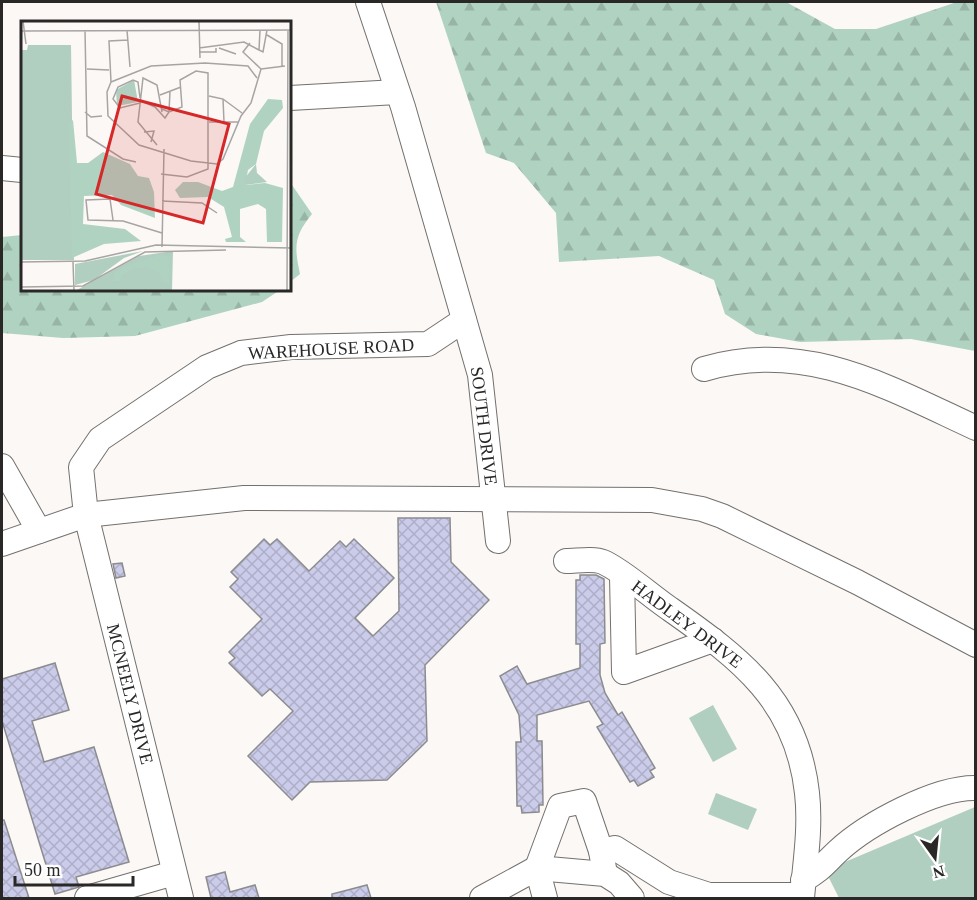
<svg xmlns="http://www.w3.org/2000/svg" width="977" height="900" viewBox="0 0 977 900" font-family="Georgia,serif">
  <defs>
    <pattern id="forest-firs" width="22" height="20" patternUnits="userSpaceOnUse" patternTransform="scale(1.5)"><rect width="22" height="20" fill="#b0d2c1"/><path d="M5 1l3.5 6h-7zM16 11l3.5 6h-7z" fill="#97b4a6"/></pattern>
    <pattern id="building-cross-hatch" width="8" height="8" patternUnits="userSpaceOnUse" patternTransform="scale(1.5)"><rect width="8" height="8" fill="#cbcbea"/><path d="M0 0l8 8M0 8l8-8" fill="none" stroke="#aeaec9"/></pattern>
  </defs>
  <rect width="100%" height="100%" fill="#fbf8f6"/>
  <g fill="url(#forest-firs)">
    <path d="M436 2H786L835 29H876L957 2H975V351L911 339 800 342 756 334 725 314 714 280 659 256 559 262 556 213 514 163 486 153Z"/>
    <path d="M290 182 312 214C294 236 294 246 300 274L290 282Z"/>
    <path d="M22 235V290H280L262 302 135 336 63 338 2 333V237Z"/>
  </g>
  <g fill="#b1cfc0">
    <path d="M713 705 737 749 713 762 689 718Z"/>
    <path d="M716 793 757 809 748 830 708 814Z"/>
    <path d="M975 807V898H839L829 878 833 867Z"/>
  </g>
  <g fill="url(#building-cross-hatch)" stroke="#8c8c8f" stroke-width="1.5">
    <path d="M398 518H450L451 562 489 600 425 665 427 741 387 780 310 782 292 800 248 756 293 711 270 689 262 696 229 663 235 658 229 652 262 619 230 587 238 579 231 572 264 539 270 545 277 539 309 571 340 541 346 547 354 539 394 578 355 618 373 636 399 611Z"/>
    <path d="M122 563 125 576 116 578 113 564Z"/>
    <path d="M580 575H596L604 579 605 643 600 644V675L605 693 618 715 622 712 655 768 650 771 654 777 638 786 634 780 630 782 597 727 603 724 589 701 537 715V741H542L543 805H539V812L522 813 521 806H517L516 742H521L519 715 500 676 517 666 527 684 580 668V644H576V580H580Z"/>
    <path d="M55 663 69 710 32 721 44 762 94 747 129 862 76 877 79 887 55 894 2 721V679Z"/>
    <path d="M2 820H4L29 898H2Z"/>
    <path d="M225 872 230 892 255 885 259 898H211L206 877Z"/>
    <path d="M367 885 371 898H332V894Z"/>
  </g>
  <g fill="none" stroke-linecap="round" stroke-linejoin="round">
    <g stroke="#73706e" stroke-width="26">
      <g id="minor">
        <path d="M368 2 403 107 480 375 498 541"/>
        <path d="M290 98 397 92"/>
        <path d="M2 168 22 170"/>
        <path d="M704 369C805 339 887 387 976 428"/>
        <path d="M2 466 39 531"/>
        <path d="M2 544 86 515 244 498 652 500 702 509 722 516 857 582 976 645"/>
        <path d="M566 561C577 561 593 558 603 562 622 570 652 597 670 609 741 659 797 701 807 793 811 828 805 864 802 898"/>
        <path d="M622 576 624 672 713 640"/>
        <path d="M601 851 615 848 669 882 709 895H802"/>
        <path d="M803 880C822 869 824 864 838 851 867 824 936 787 976 788"/>
        <path d="M87 898 174 873"/>
        <path d="M181 898 86 515 81 467 100 439 207 367 241 353 291 347 428 344 464 320"/>
        <path d="M482 898 537 868 605 874 619 883 632 898"/>
        <path d="M545 898 537 868 560 806 584 801 601 851 605 874"/>
      </g>
    </g>
    <use href="#minor" stroke="#fff" stroke-width="24"/>
  </g>
  <g text-anchor="middle" dominant-baseline="central" stroke-width="4.5" stroke-linejoin="round" paint-order="stroke">
    <g font-size="18" fill="#292827" stroke="#fff">
      <text transform="translate(331 349) rotate(-3)">WAREHOUSE ROAD</text>
      <text transform="translate(484 426) rotate(83)">SOUTH DRIVE</text>
      <text transform="translate(687 624) rotate(37)">HADLEY DRIVE</text>
      <text transform="translate(130 694) rotate(76)">MCNEELY DRIVE</text>
    </g>
  </g>
  <g transform="translate(21 21)">
    <rect width="270" height="270" fill="#fbf8f6"/>
    <path d="M7 24H50L53 239H0V29H6ZM122 230 103 237 73 259 54 264V243ZM152 230 151 270H54L118 235Z" fill="#b1cfc0"/>
    <path d="M247 78 261 79 262 87 243 110 235 143 227 149 224 164 244 162 262 167 261 221H246L245 188 237 183 219 188V216L225 221H205L204 218 211 216 203 186 187 176 159 177 154 169 162 161H177L201 170 212 166 229 103ZM52 99 56 142H67L82 131 109 143 117 155 128 157 133 171 134 197 100 184 91 174 63 175 62 203 104 208 120 220 83 223 51 237 48 102ZM138 234 149 236 148 264 141 260 139 252 125 246 113 247 101 254 99 260H93V253L103 246Z" fill="#b0d2c1"/>
    <path d="M235 143 236 152 246 161 224 164 223 158Z" fill="#b1cfc0"/>
    <path d="M113 59 117 81 96 85 95 69Z" fill="#b1cfc0"/>
    <path fill="none" stroke="#a7a5a3" stroke-width="1.5" d="M2 0 5 23M178 0 179 37M64 9 66 115 102 138 115 141M106 9 109 46M239 9 238 29 242 31 246 9M0 10 270 9M246 14 261 23V45M229 22 222 31 240 48M178 27 223 21 238 29M198 27 215 33M178 31H195V27M66 48 88 49M240 48 264 45M90 61 86 71 87 95 118 124 170 140 196 143 202 138 220 95 230 82 240 48M90 61 130 45 184 42 227 45 236 57M90 61 88 20 107 19M139 74 160 66M188 75 202 78 203 101M119 77 117 61 112 59 97 66 92 78 99 87 119 82M202 78 221 92M120 80 134 86 144 97 148 91 149 70M64 91 70 96 81 95M188 101H217M123 111 133 110 130 121M136 124 117 101 122 57 136 64 141 91M140 153 166 156 187 148V52L175 50 159 59 161 86 148 91 141 88M141 180 181 182 196 192M92 199 89 178 65 179 67 199 102 200 141 212M141 226 143 128M0 241 64 240 135 224 270 227M52 241 53 270M0 266 62 265 124 231 205 229M266 270 267 9"/>
    <path fill="#d62828" fill-opacity="0.15" stroke="#d62828" stroke-width="3" d="M101 75 208 103 182 202 75 173Z"/>
    <rect width="270" height="270" fill="none" stroke="#292827" stroke-width="3"/>
  </g>
  <rect width="977" height="900" fill="none" stroke="#292827" stroke-width="6"/>
  <g transform="translate(935 858) rotate(165)" stroke="#ffffff" stroke-width="4.5" paint-order="stroke">
  <path d="M0-4.5L10 22L0 15L-10 22Z" fill="#292827"/>
  <text y="-9" font-size="16" font-weight="bold" text-anchor="middle" fill="#292827">N</text>
  </g>
  <path d="M15 876v9h118v-9" fill="none" stroke="#292827" stroke-width="3"/>
  <text x="24" y="876" font-size="18" fill="#292827" stroke="#ffffff" stroke-width="4.5" paint-order="stroke">50 m</text>
</svg>
